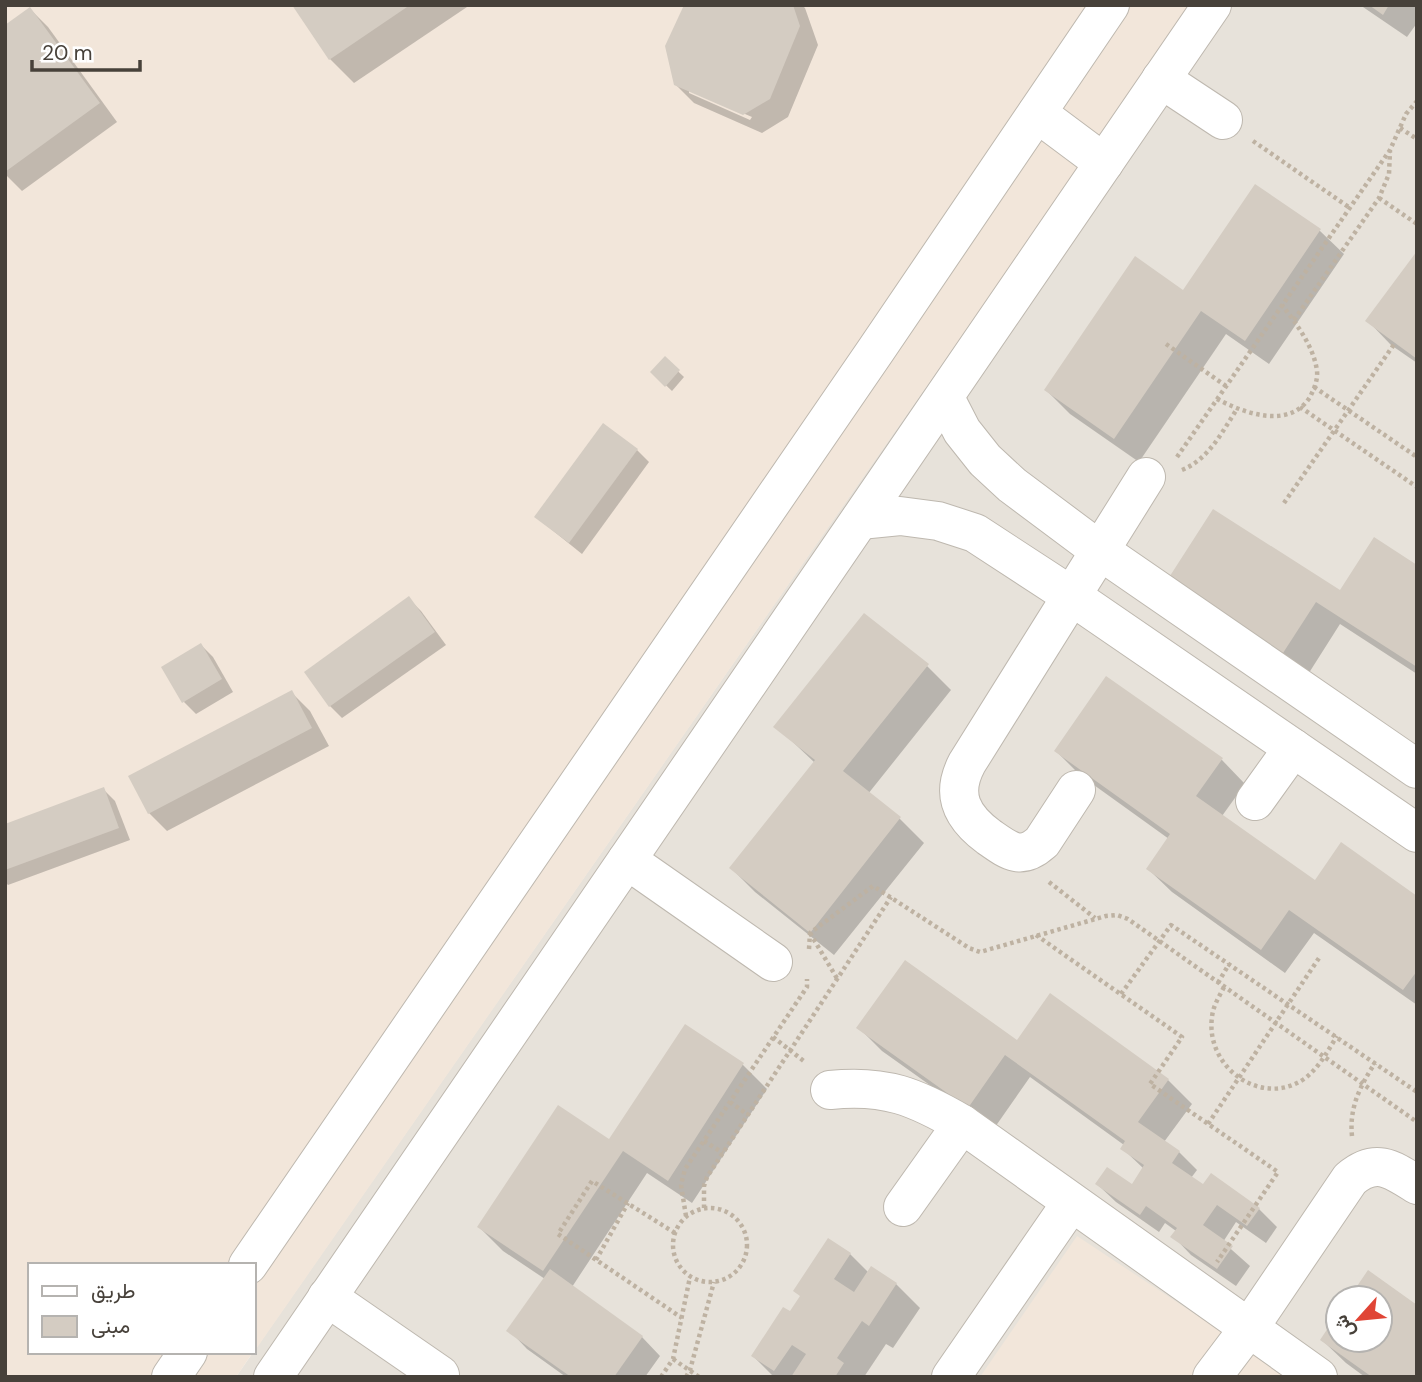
<svg xmlns="http://www.w3.org/2000/svg" width="1422" height="1382" viewBox="0 0 1422 1382" font-family="'DM Sans',Vazirmatn,sans-serif">
  <rect width="100%" height="100%" fill="#f4f1eb"/>
  <path fill="#e7e2da" fill-rule="evenodd" d="M1192 5H1417V1377H236ZM1338 1298H1380V1340H1338Z"/>
  <g fill="#f2e6da">
    <path d="M5 5H1192L254 1352V1265H30V1352H253L236 1377H5Z"/>
    <path d="M1077 1236 1290 1377H980Z"/>
  </g>
  <g fill="#0003" fill-rule="evenodd">
    <path d="M294 5H470L354 83 330 59Z"/>
    <path d="M686 5H802L805 8 818 45 788 117 762 133 694 103 675 84ZM689 90 752 117 750 120 689 93Z"/>
    <path d="M1360 5H1417V23L1407 37Z"/>
    <path d="M30 9 48 27 117 122 22 191 5 174V27Z"/>
    <path d="M1256 187 1320 231 1344 254 1269 364 1226 334 1139 462 1070 414 1046 390 1183 292Z"/>
    <path d="M1417 254V363L1391 345 1368 321Z"/>
    <path d="M665 359 684 377 672 391 652 372Z"/>
    <path d="M637 450 649 462 582 554 536 517Z"/>
    <path d="M1417 567V674L1340 624 1307 676 1194 603 1340 593Z"/>
    <path d="M409 599 421 611 446 645 342 718 330 706 306 673Z"/>
    <path d="M201 645 213 657 233 692 196 714 184 702Z"/>
    <path d="M927 666 951 690 868 794 900 819 924 843 834 955 755 892 731 868 815 763 776 726Z"/>
    <path d="M291 692 310 711 329 746 167 831 149 813Z"/>
    <path d="M1056 751 1222 760 1245 784 1222 816 1315 883 1417 898V1005L1314 933 1285 973 1172 892 1148 869 1169 839 1080 775Z"/>
    <path d="M103 789 115 801 130 840 8 885 5 882V826Z"/>
    <path d="M685 1026 743 1065 767 1089 692 1203 647 1173 572 1287 642 1337 660 1356 645 1377H566L527 1349 509 1330 545 1279 503 1251 479 1227 610 1141Z"/>
    <path d="M858 1027 1017 1042 1168 1080 1192 1104 1164 1142 1179 1152 1197 1170 1191 1178 1203 1186 1259 1209 1277 1227 1266 1243 1236 1222 1223 1242 1250 1266 1236 1286 1191 1255 1173 1236 1176 1231 1165 1223 1159 1232 1116 1202 1097 1184 1132 1187 1144 1169 1122 1148 1124 1145 1030 1077 993 1130 882 1051Z"/>
    <path d="M850 1254 869 1273 896 1284 920 1308 893 1348 886 1344 864 1377H774L753 1356Z"/>
    <path d="M1368 1273 1417 1377H1365L1346 1363 1322 1340 1338 1316V1340H1380V1298H1351Z"/>
  </g>
  <g fill="#d4ccc2">
    <path d="M292 5H410L329 60Z"/>
    <path d="M684 5H793L800 26 770 99 743 115 674 85 665 46Z"/>
    <path d="M1369 5H1389L1383 15Z"/>
    <path d="M30 7 100 103 5 172V25Z"/>
    <path d="M1255 184 1321 229 1245 341 1201 311 1114 439 1044 390 1135 256 1183 290Z"/>
    <path d="M1417 251V359L1365 321Z"/>
    <path d="M665 356 680 370 665 387 650 372Z"/>
    <path d="M603 423 638 449 569 543 534 517Z"/>
    <path d="M1213 509 1340 590 1374 537 1417 565V667L1316 602 1283 653 1168 579Z"/>
    <path d="M409 596 435 632 329 707 304 672Z"/>
    <path d="M864 613 929 664 843 771 901 817 810 933 729 868 815 760 773 727Z"/>
    <path d="M201 643 222 679 182 703 161 667Z"/>
    <path d="M1106 676 1223 758 1196 796 1315 880 1341 842 1417 896V971L1403 990 1289 910 1261 950 1146 869 1170 834 1054 751Z"/>
    <path d="M292 690 312 728 148 814 128 776Z"/>
    <path d="M104 787 119 828 5 870V824Z"/>
    <path d="M905 960 1017 1040 1050 993 1169 1079 1138 1122 1180 1151 1172 1163 1203 1184 1211 1173 1260 1208 1247 1226 1217 1205 1203 1225 1233 1246 1217 1269 1170 1237 1177 1228 1146 1206 1140 1215 1095 1184 1107 1167 1132 1184 1144 1165 1120 1149 1125 1141 1005 1055 968 1108 856 1028Z"/>
    <path d="M685 1024 744 1063 668 1181 623 1151 543 1271 477 1227 558 1105 609 1139Z"/>
    <path d="M828 1238 851 1253 834 1279 854 1292 871 1266 897 1283 869 1326 862 1321 837 1358 844 1363 835 1377H791L806 1354 792 1345 774 1371 751 1356 783 1307 790 1311 800 1296 793 1291Z"/>
    <path d="M550 1269 643 1336 614 1377H571L506 1331Z"/>
    <path d="M1368 1270 1417 1305V1377H1372L1320 1340 1338 1313V1340H1380V1298H1349Z"/>
  </g>
  <g fill="none" stroke-linecap="round" stroke-linejoin="round">
    <g stroke="#beb8af" stroke-width="40">
      <g id="minor">
        <path d="M1161 79 1223 120"/>
        <path d="M1037 113 1104 163"/>
        <path d="M945 398 962 431 985 460 1012 485 1099 550 1417 769"/>
        <path d="M860 520 900 516 938 521 975 533 1070 595 1417 833"/>
        <path d="M1076 790 1042 842C1021 861 1009 851 989 837 962 817 950 795 967 763L1146 477"/>
        <path d="M1255 801 1293 748"/>
        <path d="M627 860 773 962"/>
        <path d="M830 1090C885 1084 916 1097 962 1124L1318 1377"/>
        <path d="M903 1207 962 1124"/>
        <path d="M248 1265 876 350 1110 5"/>
        <path d="M327 1297 440 1375"/>
        <path d="M171 1377 188 1352"/>
        <path d="M273 1377 1212 5"/>
        <path d="M951 1377 1071 1203"/>
        <path d="M1212 1377 1249 1328 1350 1179C1376 1157 1392 1169 1417 1185"/>
      </g>
    </g>
    <g stroke="#beb2a2" stroke-width="4.5" stroke-dasharray="3.5 3.5" stroke-linecap="butt">
      <path d="M1400 128 1417 139"/>
      <path d="M1253 141 1350 208"/>
      <path d="M1379 198 1417 224"/>
      <path d="M1294 320 1379 198 1389 174 1390 151"/>
      <path d="M1166 344 1226 386"/>
      <path d="M1314 387 1417 457"/>
      <path d="M1217 399C1244 413 1289 430 1310 397 1314 389 1318 380 1317 371 1314 347 1296 323 1282 305"/>
      <path d="M1300 407 1417 487"/>
      <path d="M1177 457 1390 150 1406 114 1417 101"/>
      <path d="M1182 470C1209 459 1222 432 1237 409"/>
      <path d="M1284 503 1395 343"/>
      <path d="M1049 882 1095 918"/>
      <path d="M810 933 838 980"/>
      <path d="M1036 935 1182 1037 1150 1084 1278 1172 1217 1262"/>
      <path d="M809 949 810 933 873 886 969 948 980 952 1106 916 1117 915 1128 919 1417 1122"/>
      <path d="M1218 983 1229 964"/>
      <path d="M1224 987C1219 997 1213 1006 1212 1017 1205 1067 1261 1108 1304 1079 1319 1068 1327 1052 1337 1036"/>
      <path d="M1121 994 1171 925 1417 1092"/>
      <path d="M773 1037 805 1062"/>
      <path d="M730 1102 748 1115"/>
      <path d="M1208 1124 1319 958"/>
      <path d="M1352 1136C1349 1108 1360 1086 1375 1063"/>
      <path d="M704 1141 723 1153"/>
      <path d="M704 1208V1186L707 1177 891 897"/>
      <circle cx="710" cy="1245" r="37"/>
      <path d="M686 1216 681 1185 685 1169 807 987V979"/>
      <path d="M675 1233 592 1181 558 1234 682 1318"/>
      <path d="M596 1260 628 1203"/>
      <path d="M673 1359 699 1377"/>
      <path d="M661 1377 673 1359 690 1277"/>
      <path d="M686 1377 690 1370 714 1282"/>
    </g>
    <use href="#minor" stroke="#fff" stroke-width="38"/>
  </g>
  <rect width="1422" height="1382" fill="none" stroke="#47413a" stroke-width="14"/>
  <rect x="28" y="1263" width="228" height="91" fill="#ffffff" stroke="#b5b3b0" stroke-width="2"/>
  <rect x="42" y="1286" width="35" height="10" fill="#ffffff" stroke="#b5b3b0" stroke-width="2"/>
  <text x="91" y="1298" font-size="21" fill="#47413a">طريق</text>
  <rect x="42" y="1316" width="35" height="21" fill="#d4ccc2" stroke="#b5b3b0" stroke-width="2"/>
  <text x="91" y="1333" font-size="21" fill="#47413a">مبنى</text>
  <g transform="translate(1359 1319) rotate(243)"><circle r="33" fill="#ffffff" stroke="#b5b3b0" stroke-width="2"/>
  <path d="M0-5L12 26L0 18L-12 26Z" fill="#e04536"/>
  <text y="-10" font-size="19" font-weight="bold" text-anchor="middle" fill="#47413a">ش</text>
  </g>
  <path d="M32 60v10h108v-10" fill="none" stroke="#47413a" stroke-width="3.5"/>
  <text x="42" y="60" font-size="21" fill="#47413a" stroke="#ffffff" stroke-width="5" paint-order="stroke">20 m</text>
</svg>
